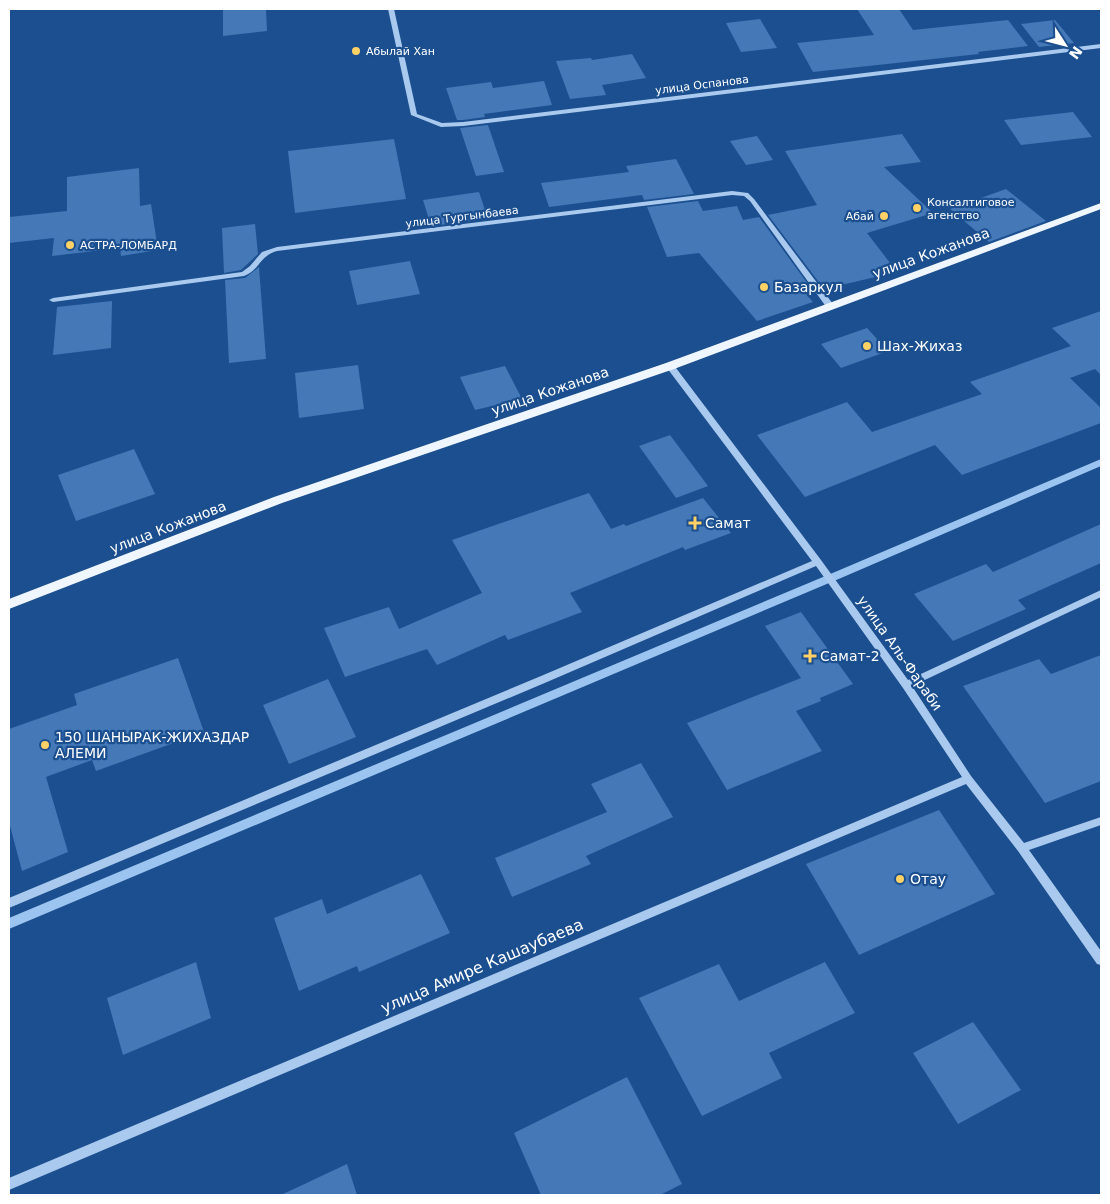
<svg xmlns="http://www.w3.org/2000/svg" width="1110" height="1204" viewBox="0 0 1110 1204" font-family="'DejaVu Sans',sans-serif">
  <rect width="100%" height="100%" fill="#1b4f8f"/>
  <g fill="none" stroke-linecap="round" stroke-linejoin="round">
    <path fill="#9cc4f0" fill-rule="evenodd" d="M1101 459V466L841 578 9 929V918L835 572Z"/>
  </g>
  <g fill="#4478b7">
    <path d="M223 9H266L267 31 223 36Z"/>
    <path d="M857 9H899L913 30 1008 20 1028 46 978 52 979 54 813 72 797 43 874 35Z"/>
    <path d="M760 19 777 48 741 52 726 23Z"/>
    <path d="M1055 20 1074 43 1039 47 1021 24Z"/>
    <path d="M632 54 646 78 602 85 606 95 570 99 556 61 591 58 592 60Z"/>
    <path d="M544 81 552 105 484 114 485 117 463 120H457L446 88 491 82 493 88Z"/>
    <path d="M1073 112 1092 137 1021 145 1004 120Z"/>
    <path d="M488 125 504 172 476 176 460 128Z"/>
    <path d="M902 134 921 162 884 167 933 213 867 233 897 272 824 289 768 215 817 205 785 151Z"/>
    <path d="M757 136 773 160 746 165 730 141Z"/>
    <path d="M394 139 406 199 295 213 288 151Z"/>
    <path d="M676 159 694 194 644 200 642 195 549 207 541 183 629 172 626 166Z"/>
    <path d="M139 168 140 206 151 204 158 250 121 256 120 248 52 256 54 238 9 243V217L67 211V177Z"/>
    <path d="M1006 189 1046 221 989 242 950 209Z"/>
    <path d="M479 192 488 219 431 226 423 200Z"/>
    <path d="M698 201 703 211 737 206 743 220 759 217 813 291 805 293 813 302 757 321 699 253 667 257 647 207Z"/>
    <path d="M255 224 258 254 241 270 224 273 222 228Z"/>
    <path d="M410 261 420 294 357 305 349 271Z"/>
    <path d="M259 267 266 359 229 363 225 280 245 278Z"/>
    <path d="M112 301 111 348 53 355 57 307Z"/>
    <path d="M1101 311V375L1095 369 1070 378 1101 408V423L962 475 935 445 805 497 757 435 847 402 872 432 982 394 970 382 1071 346 1052 328Z"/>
    <path d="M867 328 888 351 841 368 821 344Z"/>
    <path d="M358 365 364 409 299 418 295 373Z"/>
    <path d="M505 366 522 399 475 410 460 377Z"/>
    <path d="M670 435 708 486 676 498 639 446Z"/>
    <path d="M134 449 155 494 76 521 58 475Z"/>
    <path d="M589 493 611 529 624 524 626 526 703 498 731 533 685 550 683 547 570 593 582 612 508 640 505 635 437 665 427 649 345 677 324 628 389 607 399 629 482 593 452 540Z"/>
    <path d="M1101 524V563L1018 600 1026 609 953 641 914 594 986 564 993 572Z"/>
    <path d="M801 612 853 684 820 698 821 701 796 711 822 751 727 790 687 723 801 678 765 626Z"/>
    <path d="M1101 655V781L1045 803 963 686 1039 659 1051 674Z"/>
    <path d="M178 658 204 732 96 771 92 760 46 777 68 852 22 871 9 822V729L77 705 74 694Z"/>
    <path d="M328 679 356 737 289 764 263 705Z"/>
    <path d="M641 763 673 817 586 856 591 864 512 897 495 858 607 812 591 784Z"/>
    <path d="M939 810 995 894 859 955 806 864Z"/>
    <path d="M421 874 450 933 359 972 357 966 299 991 274 918 322 899 327 914Z"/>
    <path d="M196 962 211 1018 123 1055 107 998Z"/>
    <path d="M825 962 855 1013 769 1053 782 1078 702 1116 639 998 719 964 739 1001Z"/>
    <path d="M973 1022 1021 1090 958 1124 913 1053Z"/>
    <path d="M627 1077 682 1184 660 1195H541L514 1133Z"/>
    <path d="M347 1164 357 1195H281Z"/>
  </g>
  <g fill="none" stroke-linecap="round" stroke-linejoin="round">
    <g fill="#a9c9ee" fill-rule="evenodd">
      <path d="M388 9H394L417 114 442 123 463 122 1101 44V48L463 126 441 127 411 115Z"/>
      <path d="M732 191 748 193 754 199 833 304V308H827L750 201 744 196 732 195 277 251C259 256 260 270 244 276L53 302 49 300 53 298 242 272 250 266 262 252 277 247Z"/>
      <path d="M670 363 673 364 821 560 908 680 1101 590V597L912 686 971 776 1024 843 1101 817V825L1029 850 1101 951V965L1097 964 1018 851 966 784 9 1190V1178L962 777 903 688 816 566 547 682 9 908V898L541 676 812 561 667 368 666 366Z"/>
    </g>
    <path fill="#f0f6ff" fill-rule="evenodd" d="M1101 203V209L674 369 282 503 9 609V599L274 497 666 363Z"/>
  </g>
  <g fill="#ffd166" stroke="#1b4f8f" stroke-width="2">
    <circle cx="356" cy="51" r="5"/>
    <circle cx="917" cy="208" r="5"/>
    <circle cx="884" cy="216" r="5"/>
    <circle cx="70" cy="245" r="5"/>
    <circle cx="764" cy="287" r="5"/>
    <circle cx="867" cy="346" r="5"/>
    <path d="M692.5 515.5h5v5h5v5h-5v5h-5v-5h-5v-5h5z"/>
    <path d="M807.5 648.5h5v5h5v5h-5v5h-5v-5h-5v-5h5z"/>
    <circle cx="45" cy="745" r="5"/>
    <circle cx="900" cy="879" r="5"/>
  </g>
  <g text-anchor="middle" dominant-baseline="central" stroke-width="4.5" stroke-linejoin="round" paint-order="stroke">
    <g font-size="11" fill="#fff" stroke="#1b4f8f" text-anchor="start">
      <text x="366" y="51">Абылай Хан</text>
      <text x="927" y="202">Консалтиговое<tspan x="927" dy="13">агенство</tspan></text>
      <text x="874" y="216" text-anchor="end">Абай</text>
      <text x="80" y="245">АСТРА-ЛОМБАРД</text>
    </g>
    <g font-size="11" fill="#fff" stroke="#1b4f8f">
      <text transform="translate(702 85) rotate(-7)">улица Оспанова</text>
      <text transform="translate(462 217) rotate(-7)">улица Тургынбаева</text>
    </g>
    <g font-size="14" fill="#fff" stroke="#1b4f8f">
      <text transform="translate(931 253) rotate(-20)">улица Кожанова</text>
      <text transform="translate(550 391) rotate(-19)">улица Кожанова</text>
      <text transform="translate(168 527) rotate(-21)">улица Кожанова</text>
      <text transform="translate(900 653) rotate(55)">улица Аль-Фараби</text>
    </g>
    <g font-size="14" fill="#fff" stroke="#1b4f8f" text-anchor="start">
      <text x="774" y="287">Базаркул</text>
      <text x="877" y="346">Шах-Жихаз</text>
      <text x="705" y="523">Самат</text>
      <text x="820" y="656">Самат-2</text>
      <text x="55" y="737">150 ШАНЫРАК-ЖИХАЗДАР<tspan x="55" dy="16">АЛЕМИ</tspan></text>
      <text x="910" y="879">Отау</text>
    </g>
    <g font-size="16" fill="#fff" stroke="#1b4f8f">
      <text transform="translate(482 966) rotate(-23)">улица Амире Кашаубаева</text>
    </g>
  </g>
  <rect width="1110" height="1204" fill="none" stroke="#ffffff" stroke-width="20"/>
  <g transform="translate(1065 45) rotate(126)" stroke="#1b4f8f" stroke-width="4" paint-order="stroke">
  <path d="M0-4L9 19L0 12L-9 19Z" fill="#ffffff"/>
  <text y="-8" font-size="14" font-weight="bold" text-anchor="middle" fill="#ffffff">N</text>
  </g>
</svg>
